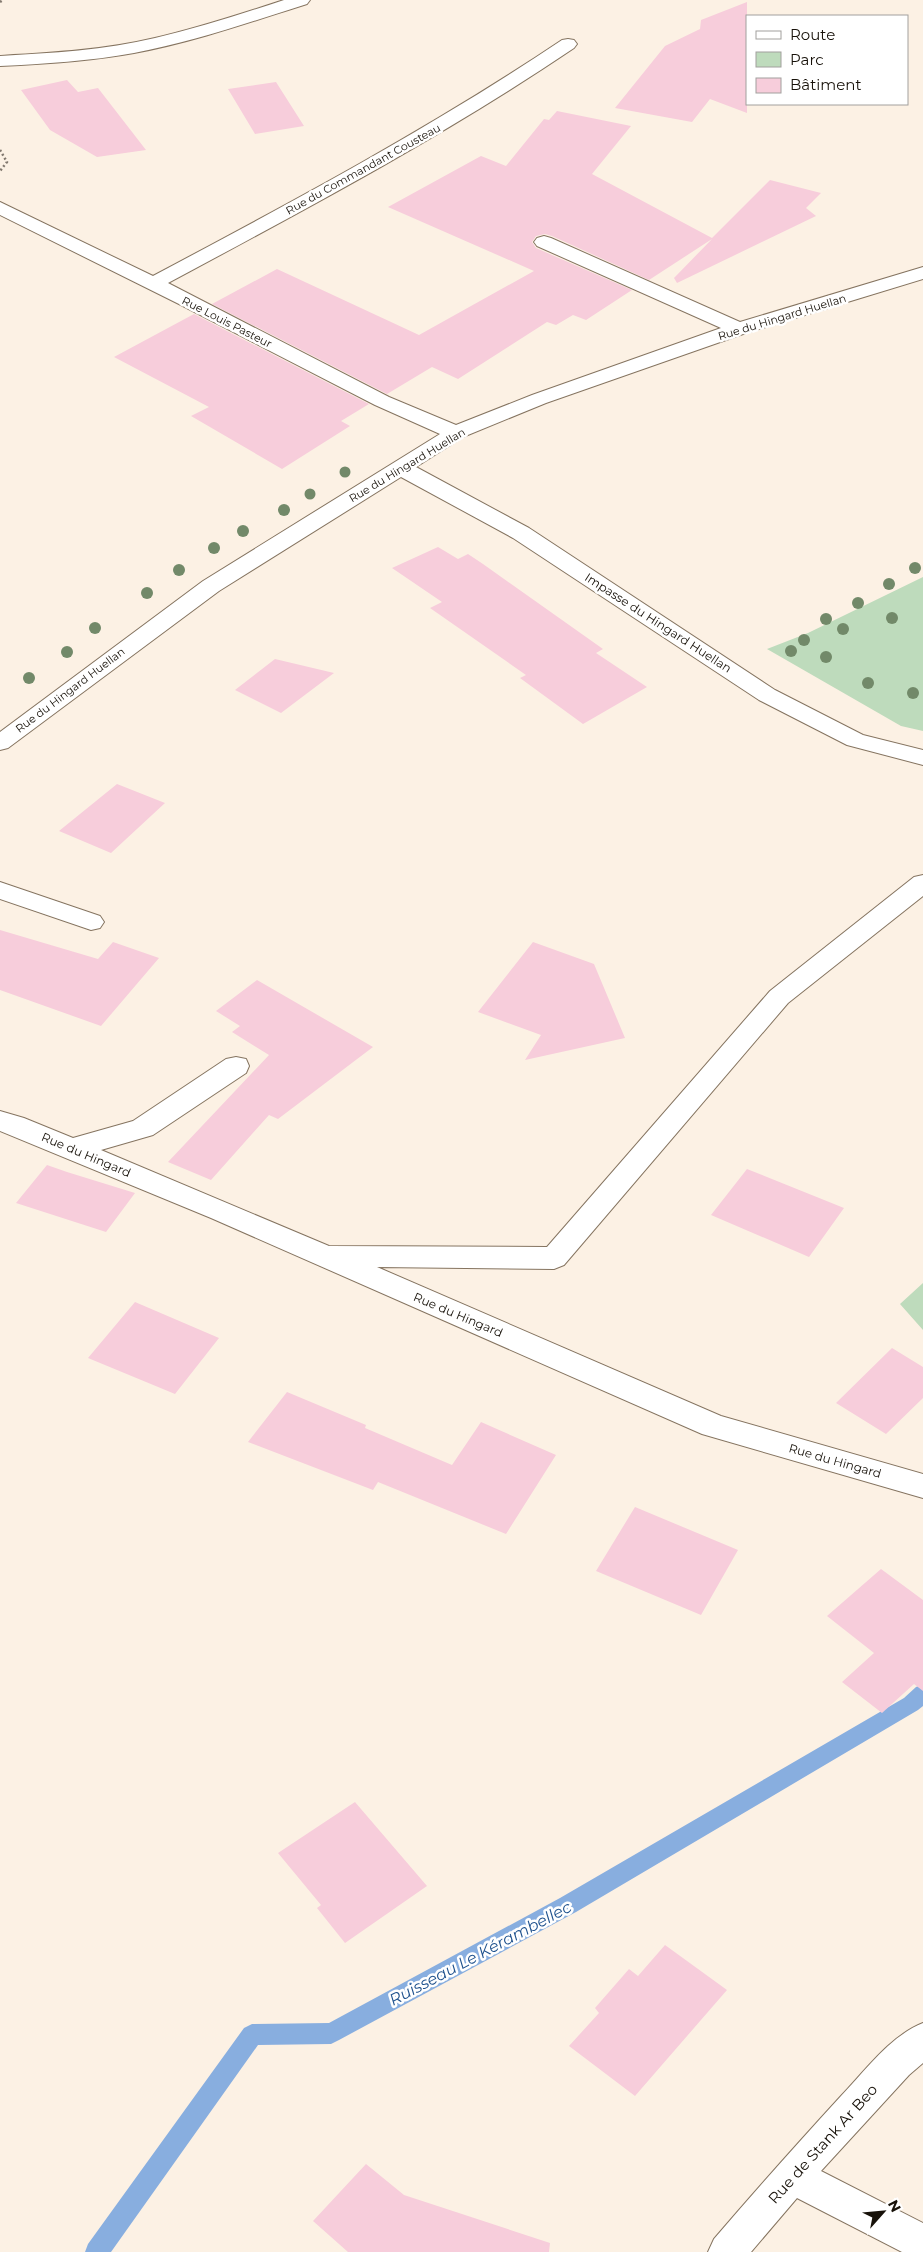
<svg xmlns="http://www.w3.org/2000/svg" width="923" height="2252" viewBox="0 0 923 2252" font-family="Montserrat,sans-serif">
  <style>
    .green { fill: #bedbbc }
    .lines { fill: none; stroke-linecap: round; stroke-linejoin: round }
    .stream { fill: #88aedf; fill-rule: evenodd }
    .building { fill: #f7cddb }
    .minor-casing { stroke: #857460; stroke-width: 2 }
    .path { stroke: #82796f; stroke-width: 2.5; stroke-dasharray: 2 2.5; stroke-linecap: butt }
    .minor { fill: #fff; fill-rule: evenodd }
    .tree { fill: #728969 }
    .labels { text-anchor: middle; stroke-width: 5; stroke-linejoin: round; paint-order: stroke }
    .far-street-label { font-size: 11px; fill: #171109; stroke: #fff }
    .street-label { font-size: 12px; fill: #171109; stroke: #fff }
    .near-street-label { font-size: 15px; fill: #171109; stroke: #fff }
    .near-water-label { font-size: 16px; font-style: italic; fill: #1e518d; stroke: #fff }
  </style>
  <rect width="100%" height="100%" fill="#fcf1e4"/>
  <path class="green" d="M 923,577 L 923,731 L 901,726 L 767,649 L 808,633 Z
    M 923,1283 L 923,1330 L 900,1304 Z"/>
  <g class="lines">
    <path class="stream" d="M 923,1684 L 923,1706 L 918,1710 L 576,1912 L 339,2040 L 331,2044 L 258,2045 L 111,2252 L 85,2252 L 88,2244 L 244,2028 L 252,2024 L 329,2023 L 560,1898 L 904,1698 L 916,1687 Z"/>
  </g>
  <path class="building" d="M 747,2 L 747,113 L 710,99 L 692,122 L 615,108 L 665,46 L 700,29 L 701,20 Z
    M 67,80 L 78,92 L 98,88 L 146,150 L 97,157 L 50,130 L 21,90 Z
    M 276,82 L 304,126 L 255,134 L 228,89 Z
    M 557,111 L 631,126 L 592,174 L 712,238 L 770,180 L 821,193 L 806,208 L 816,216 L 677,283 L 674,278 L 712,239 L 649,280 L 552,236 L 545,234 L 536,236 L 532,242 L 536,248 L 632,290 L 586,320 L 573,315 L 556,325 L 547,322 L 458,379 L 432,367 L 387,394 L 212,304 L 277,269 L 419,335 L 534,271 L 388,207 L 481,156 L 506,166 L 544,119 L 549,120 Z
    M 194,314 L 369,404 L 341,421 L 350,426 L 282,469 L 191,416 L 209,407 L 114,357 Z
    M 438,547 L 458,559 L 468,554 L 483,564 L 603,649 L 596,653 L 647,687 L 583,724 L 520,678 L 526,675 L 430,608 L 442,602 L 392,568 Z
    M 275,659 L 334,673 L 281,713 L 235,690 Z
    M 117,784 L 165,803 L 111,853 L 59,831 Z
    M 0,930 L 98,959 L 113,942 L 159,958 L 101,1026 L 0,990 Z
    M 533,942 L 594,964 L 625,1038 L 525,1060 L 541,1035 L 478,1012 Z
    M 257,980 L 373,1047 L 278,1119 L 269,1115 L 211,1180 L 168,1162 L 269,1055 L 232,1032 L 240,1026 L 216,1011 Z
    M 47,1165 L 67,1172 L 135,1193 L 106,1232 L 16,1203 Z
    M 747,1169 L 844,1208 L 809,1257 L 711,1215 Z
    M 135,1302 L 219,1338 L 175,1394 L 88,1358 Z
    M 892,1348 L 923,1367 L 923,1398 L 886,1434 L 836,1403 Z
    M 287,1392 L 366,1425 L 365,1428 L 452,1465 L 481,1422 L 556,1455 L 506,1534 L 378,1482 L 373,1490 L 248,1442 Z
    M 635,1507 L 738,1550 L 701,1615 L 596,1571 Z
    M 881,1569 L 923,1600 L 923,1691 L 914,1684 L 882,1713 L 842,1682 L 874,1653 L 827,1616 Z
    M 355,1802 L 427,1886 L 345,1943 L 317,1908 L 321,1905 L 278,1853 Z
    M 665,1945 L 727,1990 L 635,2096 L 569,2046 L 599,2013 L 595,2008 L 629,1969 L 638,1976 Z
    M 366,2164 L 404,2195 L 550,2243 L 549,2252 L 348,2252 L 313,2221 Z"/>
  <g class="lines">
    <g class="minor-casing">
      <path id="minor" d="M 284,0 L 310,0 L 307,4 C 250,22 193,42 134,53 C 90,61 45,64 0,66 L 0,56 C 52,53 105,50 155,38 C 199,28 241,14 284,0 Z
        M 568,39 L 574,40 L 577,44 L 574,48 C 444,136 306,209 168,283 L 389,397 L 456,425 L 532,395 L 721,328 L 537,246 L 534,242 L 537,238 L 544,236 L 551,238 L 740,322 L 923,267 L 923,279 L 746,333 L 546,403 L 463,437 L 416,467 L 529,528 L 775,690 L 863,735 L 923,750 L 923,765 L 847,745 L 759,700 L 513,538 L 401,477 L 219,591 L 8,748 L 0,750 L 0,732 L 203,581 L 440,434 L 375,405 L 181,305 L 0,215 L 0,202 L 153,276 C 292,202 431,128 562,40 Z
        M 923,875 L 923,896 L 788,1003 L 564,1265 L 554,1269 L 377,1267 L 721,1416 L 923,1474 L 923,1498 L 702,1434 L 211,1218 L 0,1131 L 0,1111 L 24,1118 L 73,1138 L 133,1121 L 226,1059 L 236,1057 L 246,1059 L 249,1066 L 246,1073 L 153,1135 L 101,1150 L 329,1246 L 547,1247 L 770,991 L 914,877 Z
        M 0,882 L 100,916 L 104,922 L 100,928 L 91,930 L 0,899 Z
        M 923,2023 L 923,2063 L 909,2075 L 821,2171 L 923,2223 L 923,2252 L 902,2252 L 797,2198 L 751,2252 L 708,2252 L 714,2239 C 755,2191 798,2143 841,2096 C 865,2071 890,2036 923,2023 Z"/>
    </g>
    <path class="path" d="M 0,2 L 3,0
      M 0,150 L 7,162 L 0,171"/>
    <use href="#minor" class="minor"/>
  </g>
  <g class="tree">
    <circle cx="345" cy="472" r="5.5"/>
    <circle cx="310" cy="494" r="5.5"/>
    <circle cx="284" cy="510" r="6"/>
    <circle cx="243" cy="531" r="6"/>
    <circle cx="214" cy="548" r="6"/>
    <circle cx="915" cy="568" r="6"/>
    <circle cx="179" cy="570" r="6"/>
    <circle cx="889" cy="584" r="6"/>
    <circle cx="147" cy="593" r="6"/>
    <circle cx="858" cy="603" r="6"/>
    <circle cx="892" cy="618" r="6"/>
    <circle cx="826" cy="619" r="6"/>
    <circle cx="95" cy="628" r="6"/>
    <circle cx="843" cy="629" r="6"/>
    <circle cx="804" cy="640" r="6"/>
    <circle cx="791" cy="651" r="6"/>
    <circle cx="67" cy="652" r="6"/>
    <circle cx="826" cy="657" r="6"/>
    <circle cx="29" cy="678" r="6"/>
    <circle cx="868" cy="683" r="6"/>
    <circle cx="913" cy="693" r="6"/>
  </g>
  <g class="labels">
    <g class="far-street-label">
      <text transform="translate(363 169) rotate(-29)" y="4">Rue du Commandant Cousteau</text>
      <text transform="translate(782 317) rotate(-17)" y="4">Rue du Hingard Huellan</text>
      <text transform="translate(227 322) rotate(27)" y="4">Rue Louis Pasteur</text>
      <text transform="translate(407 465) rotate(-31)" y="4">Rue du Hingard Huellan</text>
      <text transform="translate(70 690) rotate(-37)" y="4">Rue du Hingard Huellan</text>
    </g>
    <g class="street-label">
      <text transform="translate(658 623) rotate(33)" y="4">Impasse du Hingard Huellan</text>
      <text transform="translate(86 1155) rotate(23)" y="4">Rue du Hingard</text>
      <text transform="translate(458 1315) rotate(23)" y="4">Rue du Hingard</text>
      <text transform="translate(835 1461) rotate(16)" y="4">Rue du Hingard</text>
    </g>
    <g class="near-street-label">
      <text transform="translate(823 2144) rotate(-48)" y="5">Rue de Stank Ar Beo</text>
    </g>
    <g class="near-water-label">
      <text transform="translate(480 1953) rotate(-28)" y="6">Ruisseau Le Kérambellec</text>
    </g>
  </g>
  <rect x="746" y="15" width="162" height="90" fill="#ffffff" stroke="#a2a09d"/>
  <rect x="756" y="31" width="25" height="8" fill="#ffffff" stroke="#a2a09d"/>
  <text x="790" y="40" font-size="15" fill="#171109">Route</text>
  <rect x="756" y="52" width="25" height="15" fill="#bedbbc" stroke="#a2a09d"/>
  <text x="790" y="65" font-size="15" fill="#171109">Parc</text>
  <rect x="756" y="78" width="25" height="15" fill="#f7cddb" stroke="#a2a09d"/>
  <text x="790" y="90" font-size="15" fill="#171109">Bâtiment</text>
  <g transform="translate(883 2212) rotate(63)" stroke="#ffffff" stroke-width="4" paint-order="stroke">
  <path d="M0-4L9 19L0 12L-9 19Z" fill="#171109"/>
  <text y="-8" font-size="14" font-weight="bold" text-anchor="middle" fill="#171109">N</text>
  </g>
</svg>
